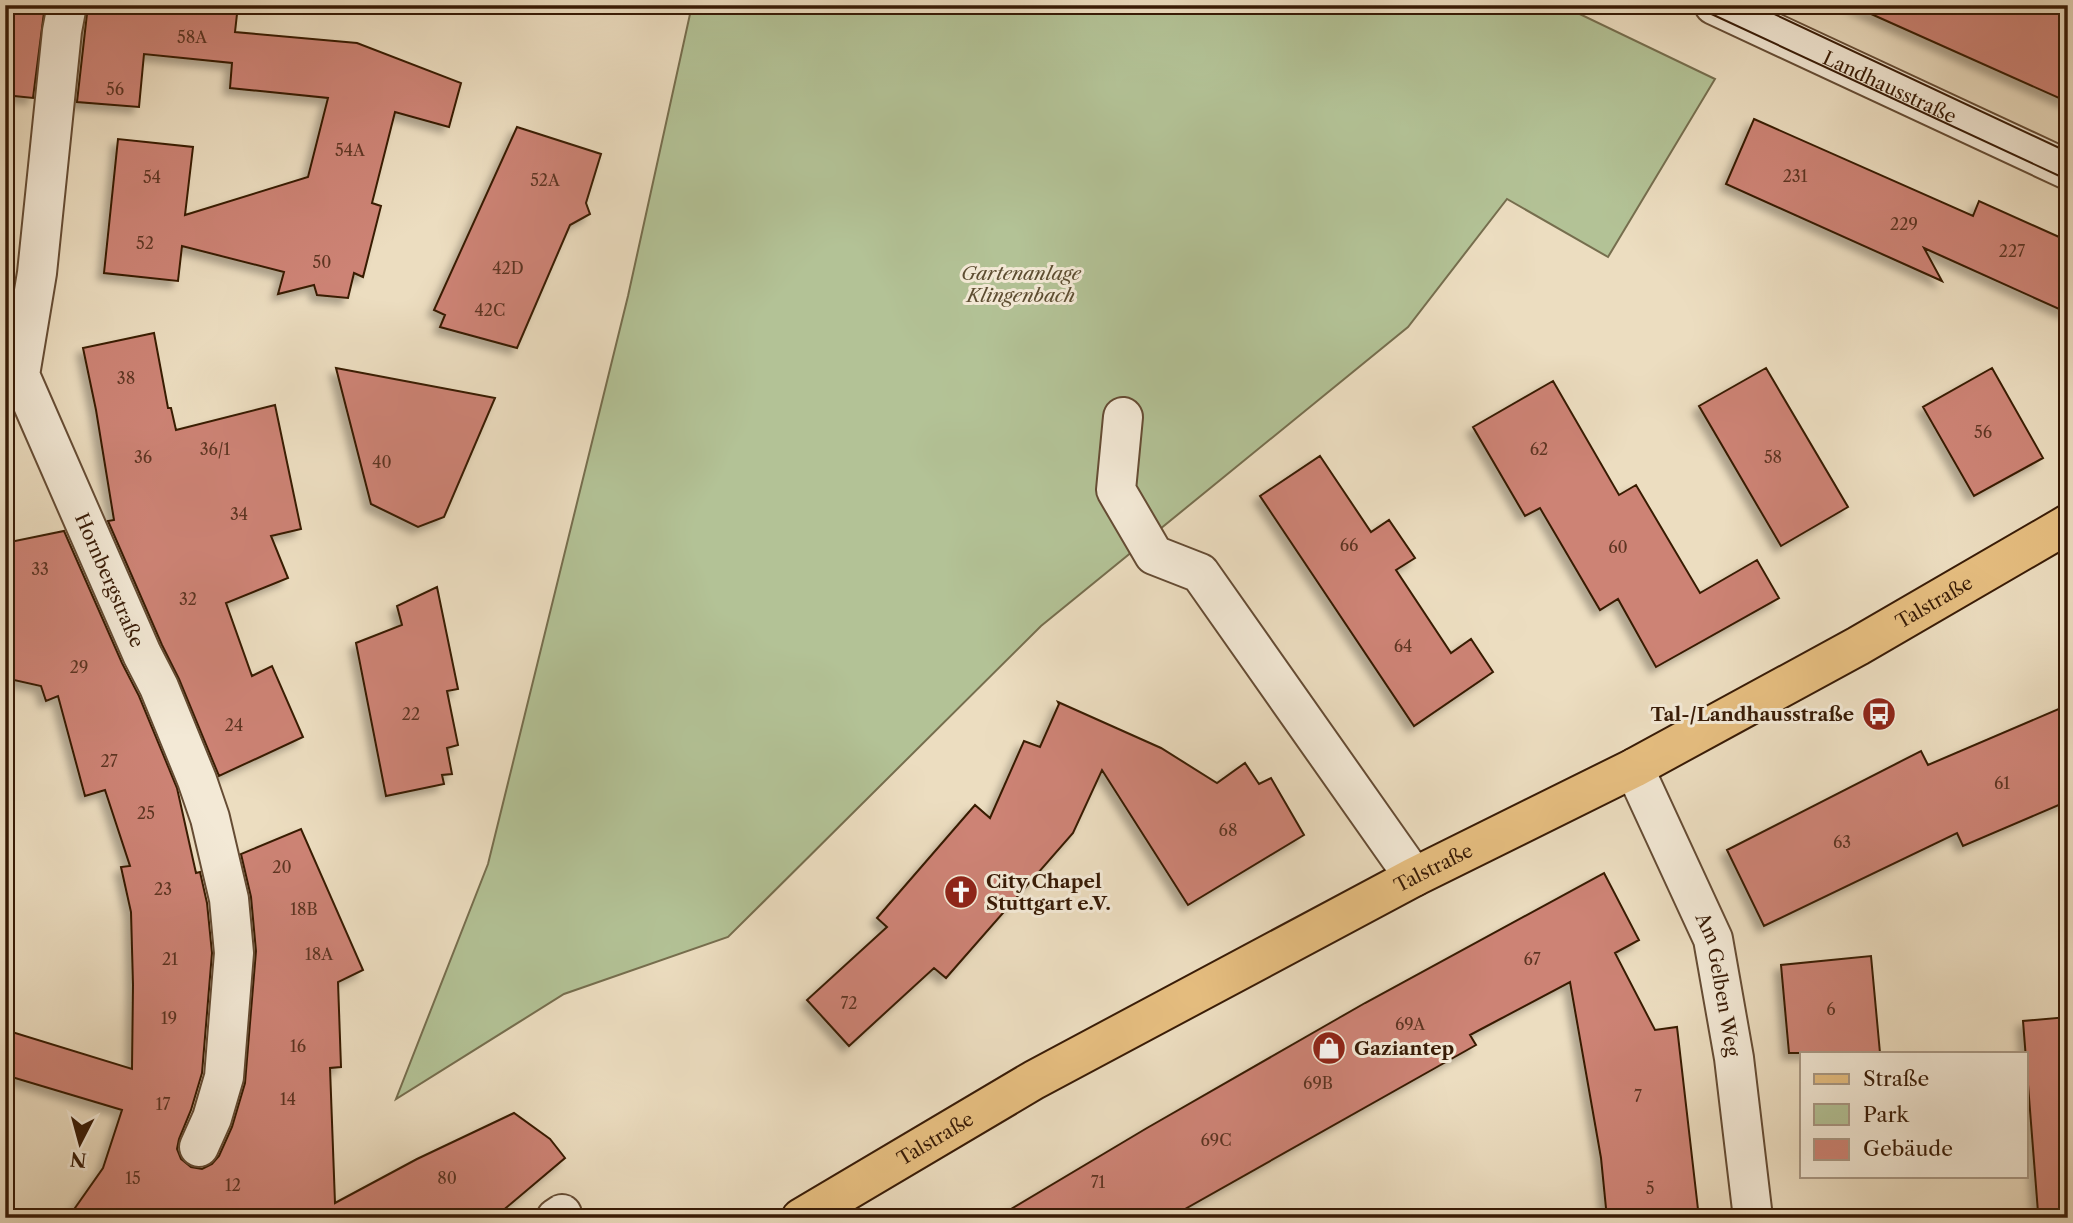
<svg xmlns="http://www.w3.org/2000/svg" width="2073" height="1223" viewBox="0 0 2073 1223" font-family="'Libre Caslon Text',serif">
  <style>
    .green { fill: #b3c296; stroke: #766e4e; stroke-width: 2 }
    .building { fill: #cd8374; stroke: #381b06; stroke-width: 2; filter: url(#shadow) }
    .lines { fill: none; stroke-linecap: round; stroke-linejoin: round }
    .minor-casing { stroke: #654c34; stroke-width: 42 }
    .major-casing { stroke: #381b06; stroke-width: 42 }
    .minor { stroke: #f3e9d6; stroke-width: 38 }
    .major { stroke: #e6be80; stroke-width: 38 }
    .tram { stroke: #381b06; stroke-width: 2 }
    .labels { text-anchor: middle; stroke-width: 6; stroke-linejoin: round; paint-order: stroke }
    .number-label { font-size: 16px; fill: #5d3522 }
    .street-label { font-size: 19px; fill: #381b06; stroke: #f3e9d6 }
    .park-label { font-size: 19px; font-style: italic; fill: #5d4d31; stroke: #f3e9d6 }
    .poi-label { font-size: 19px; font-weight: bold; fill: #381b06; stroke: #f3e9d6; text-anchor: start }
  </style>
  <defs>
    <filter id="shadow"><feDropShadow dx="-6" dy="6" stdDeviation="3.5" flood-color="#0004"/></filter>
  </defs>
  <rect width="100%" height="100%" fill="#ecddc0"/>
  <filter id="stains"><feTurbulence type="fractalNoise" baseFrequency=".00286" numOctaves="4"/><feColorMatrix values="0 0 0 0 .2 0 0 0 0 .09 0 0 0 0 .02 0 0 0 .5 -.17"/></filter>
  <radialGradient id="worn" r=".72"><stop offset=".6" stop-color="#630" stop-opacity="0"/><stop offset="1" stop-color="#630" stop-opacity=".3"/></radialGradient>
  <path class="green" d="M 692,5 L 1561,5 L 1715,79 L 1608,257 L 1507,199 L 1408,327 L 1041,626 L 728,937 L 564,994 L 396,1099 L 488,864 L 628,296 Z"/>
  <path class="building" d="M 5,5 L 45,5 L 33,98 L 5,95 Z
    M 88,5 L 238,5 L 235,32 L 357,43 L 461,83 L 449,127 L 395,112 L 372,203 L 381,206 L 363,277 L 354,273 L 348,298 L 317,295 L 314,285 L 278,294 L 284,272 L 182,246 L 178,281 L 104,273 L 118,139 L 193,147 L 185,215 L 308,177 L 328,98 L 230,88 L 232,63 L 144,54 L 139,107 L 77,102 Z
    M 1851,5 L 2068,5 L 2068,102 Z
    M 1754,119 L 1973,216 L 1979,201 L 2068,241 L 2068,313 L 1924,248 L 1942,281 L 1726,184 Z
    M 517,127 L 601,154 L 586,203 L 590,214 L 570,225 L 517,348 L 440,327 L 445,315 L 434,310 Z
    M 154,333 L 168,408 L 171,408 L 176,430 L 275,405 L 301,529 L 271,536 L 288,578 L 226,603 L 252,676 L 272,666 L 303,737 L 219,776 L 179,679 L 162,645 L 108,521 L 114,520 L 96,410 L 83,348 Z
    M 336,368 L 495,398 L 444,517 L 418,527 L 371,504 Z
    M 1766,368 L 1848,507 L 1781,546 L 1699,406 Z
    M 1992,368 L 2043,458 L 1974,496 L 1923,407 Z
    M 1553,381 L 1619,495 L 1636,485 L 1700,593 L 1757,560 L 1779,598 L 1656,667 L 1618,599 L 1600,610 L 1540,508 L 1525,516 L 1473,427 Z
    M 1320,456 L 1371,532 L 1389,520 L 1415,558 L 1396,570 L 1451,653 L 1471,639 L 1493,672 L 1414,726 L 1260,496 Z
    M 64,531 L 122,663 L 139,696 L 177,788 L 196,873 L 200,872 L 207,903 L 212,953 L 202,1073 L 191,1110 L 179,1139 L 177,1149 L 181,1159 L 191,1167 L 202,1169 L 212,1164 L 219,1156 L 232,1127 L 245,1083 L 256,951 L 251,897 L 241,854 L 301,829 L 363,970 L 338,982 L 341,1067 L 330,1068 L 335,1203 L 417,1159 L 514,1113 L 550,1139 L 565,1158 L 494,1218 L 68,1218 L 103,1168 L 122,1110 L 5,1075 L 5,1054 L 12,1032 L 132,1069 L 133,985 L 131,912 L 121,867 L 130,866 L 105,790 L 85,796 L 58,696 L 46,701 L 41,686 L 5,678 L 5,543 Z
    M 437,587 L 458,689 L 447,691 L 458,745 L 447,748 L 452,774 L 442,775 L 444,784 L 386,796 L 356,643 L 402,625 L 397,606 Z
    M 1058,702 L 1161,748 L 1217,783 L 1245,763 L 1259,784 L 1271,778 L 1304,835 L 1188,905 L 1102,770 L 1073,833 L 946,978 L 934,968 L 849,1046 L 807,1000 L 887,927 L 877,918 L 975,805 L 990,818 L 1024,741 L 1040,747 L 1059,704 Z
    M 2068,705 L 2068,801 L 1963,846 L 1957,833 L 1764,926 L 1727,850 L 1921,751 L 1928,765 Z
    M 1604,873 L 1639,940 L 1615,953 L 1655,1030 L 1677,1027 L 1699,1218 L 1607,1218 L 1601,1158 L 1570,982 L 1470,1035 L 1476,1045 L 1169,1218 L 996,1218 L 1147,1128 L 1365,1003 Z
    M 1871,956 L 1880,1053 L 1789,1053 L 1781,965 Z
    M 2068,1017 L 2068,1211 L 2038,1212 L 2023,1021 Z"/>
  <g class="lines">
    <g class="minor-casing">
      <g id="minor">
        <path id="s1" d="M 67,5 L 62,31 L 37,273 L 20,375 L 142,654 L 159,687 L 197,780 L 210,818 L 229,899 L 234,953 L 224,1077 L 212,1118 L 199,1147"/>
        <path id="s2" d="M 1714,5 L 2068,170"/>
        <path d="M 1123,417 L 1116,490 L 1154,555 L 1200,573 L 1414,877"/>
        <path id="s3" d="M 1634,768 L 1713,939 L 1734,1058 L 1753,1218"/>
        <path d="M 556,1218 L 562,1214"/>
      </g>
    </g>
    <g class="major-casing">
      <g id="major">
        <path id="s4" d="M 801,1218 L 1034,1080 L 1414,877 L 1634,768 L 1858,646 L 2068,524"/>
      </g>
    </g>
    <use href="#minor" class="minor"/>
    <use href="#major" class="major"/>
    <path class="tram" d="M 1692,5 L 2068,180
      M 1755,5 L 2068,152"/>
  </g>
  <defs>
    <g id="bus-disc" transform="scale(1.75)"><circle r="9.5" fill="#8f2418" stroke="#f3e9d6"/><path d="M-5-6H5V4H4V6H2V4H-2V6H-4V4H-5ZM-3.5-4V0h7V-4ZM-3.5 1.2v1.5H-2V1.2ZM2 1.2v1.5H3.5V1.2Z" fill="#fff"/></g>
    <g id="church-disc" transform="scale(1.75)"><circle r="9.5" fill="#8f2418" stroke="#f3e9d6"/><path d="M-1.2-6h2.4v3.5h3.3v2.4h-3.3V6h-2.4V-.1h-3.3v-2.4h3.3Z" fill="#fff"/></g>
    <g id="shop-disc" transform="scale(1.75)"><circle r="9.5" fill="#8f2418" stroke="#f3e9d6"/><path d="M-5-2.5h2.3a2.7 3.5 0 0 1 5.4 0H5L5.5 6h-11ZM-1.5-2.5h3a1.5 2.3 0 0 0-3 0Z" fill="#fff"/></g>
  </defs>
  <g fill-rule="evenodd">
    <use href="#bus-disc" x="1879" y="714"/>
    <use href="#church-disc" x="961" y="892"/>
    <use href="#shop-disc" x="1329" y="1048"/>
  </g>
  <g class="labels">
    <g class="number-label">
      <text x="192" y="43">58A</text>
      <text x="115" y="95">56</text>
      <text x="350" y="156">54A</text>
      <text x="1795" y="182">231</text>
      <text x="152" y="183">54</text>
      <text x="545" y="186">52A</text>
      <text x="1904" y="230">229</text>
      <text x="145" y="249">52</text>
      <text x="2012" y="257">227</text>
      <text x="322" y="268">50</text>
      <text x="508" y="274">42D</text>
      <text x="490" y="316">42C</text>
      <text x="126" y="384">38</text>
      <text x="1983" y="438">56</text>
      <text x="215" y="455">36/1</text>
      <text x="1539" y="455">62</text>
      <text x="143" y="463">36</text>
      <text x="1773" y="463">58</text>
      <text x="382" y="468">40</text>
      <text x="239" y="520">34</text>
      <text x="1349" y="551">66</text>
      <text x="1618" y="553">60</text>
      <text x="40" y="575">33</text>
      <text x="188" y="605">32</text>
      <text x="1403" y="652">64</text>
      <text x="79" y="673">29</text>
      <text x="411" y="720">22</text>
      <text x="234" y="731">24</text>
      <text x="109" y="767">27</text>
      <text x="2002" y="789">61</text>
      <text x="146" y="819">25</text>
      <text x="1228" y="836">68</text>
      <text x="1842" y="848">63</text>
      <text x="282" y="873">20</text>
      <text x="163" y="895">23</text>
      <text x="304" y="915">18B</text>
      <text x="319" y="960">18A</text>
      <text x="170" y="965">21</text>
      <text x="1532" y="965">67</text>
      <text x="849" y="1009">72</text>
      <text x="1831" y="1015">6</text>
      <text x="169" y="1024">19</text>
      <text x="1410" y="1030">69A</text>
      <text x="298" y="1052">16</text>
      <text x="1318" y="1089">69B</text>
      <text x="1638" y="1102">7</text>
      <text x="288" y="1105">14</text>
      <text x="163" y="1110">17</text>
      <text x="1216" y="1146">69C</text>
      <text x="133" y="1184">15</text>
      <text x="447" y="1184">80</text>
      <text x="1098" y="1188">71</text>
      <text x="233" y="1191">12</text>
      <text x="1650" y="1194">5</text>
    </g>
    <g class="street-label">
      <text dy="7" stroke="none"><textPath href="#s2" startOffset="194">Landhausstraße</textPath></text>
      <text dy="7" stroke="none"><textPath href="#s1" startOffset="597">Hornbergstraße</textPath></text>
      <text dy="7" stroke="none"><textPath href="#s4" startOffset="1290">Talstraße</textPath></text>
      <text dy="7" stroke="none"><textPath href="#s4" startOffset="723">Talstraße</textPath></text>
      <text dy="7" stroke="none"><textPath href="#s3" startOffset="234">Am Gelben Weg</textPath></text>
      <text dy="7" stroke="none"><textPath href="#s4" startOffset="156">Talstraße</textPath></text>
    </g>
    <g class="park-label">
      <text x="1021" y="280">Gartenanlage<tspan x="1021" dy="22">Klingenbach</tspan></text>
    </g>
    <g class="poi-label">
      <text x="1854" y="721" text-anchor="end">Tal-/Landhausstraße</text>
      <text x="986" y="888">City Chapel<tspan x="986" dy="22">Stuttgart e.V.</tspan></text>
      <text x="1354" y="1055">Gaziantep</text>
    </g>
  </g>
  <rect width="2073" height="1223" fill="none" stroke="#ecddc0" stroke-width="28"/>
  <rect x="7" y="7" width="2059" height="1209" fill="none" stroke="#381b06" stroke-width="3.5"/>
  <rect x="14" y="14" width="2045" height="1195" fill="none" stroke="#381b06" stroke-width="2"/>
  <rect x="1800" y="1052" width="228" height="126" fill="#f3e9d6" stroke="#a89783" stroke-width="2"/>
  <rect x="1814" y="1074" width="35" height="10" fill="#e6be80" stroke="#a89783" stroke-width="2"/>
  <text x="1863" y="1086" font-size="21" fill="#381b06">Straße</text>
  <rect x="1814" y="1104" width="35" height="21" fill="#b3c296" stroke="#a89783" stroke-width="2"/>
  <text x="1863" y="1122" font-size="21" fill="#381b06">Park</text>
  <rect x="1814" y="1139" width="35" height="21" fill="#cd8374" stroke="#a89783" stroke-width="2"/>
  <text x="1863" y="1156" font-size="21" fill="#381b06">Gebäude</text>
  <g transform="translate(80 1143) rotate(186)" stroke="#f3e9d6" stroke-width="5" paint-order="stroke">
  <path d="M0-5L12 26L0 18L-12 26Z" fill="#381b06"/>
  <text y="-10" font-size="19" font-weight="bold" text-anchor="middle" fill="#381b06">N</text>
  </g>
  <rect width="100%" height="100%" filter="url(#stains)"/>
  <rect width="100%" height="100%" fill="url(#worn)"/>
</svg>
